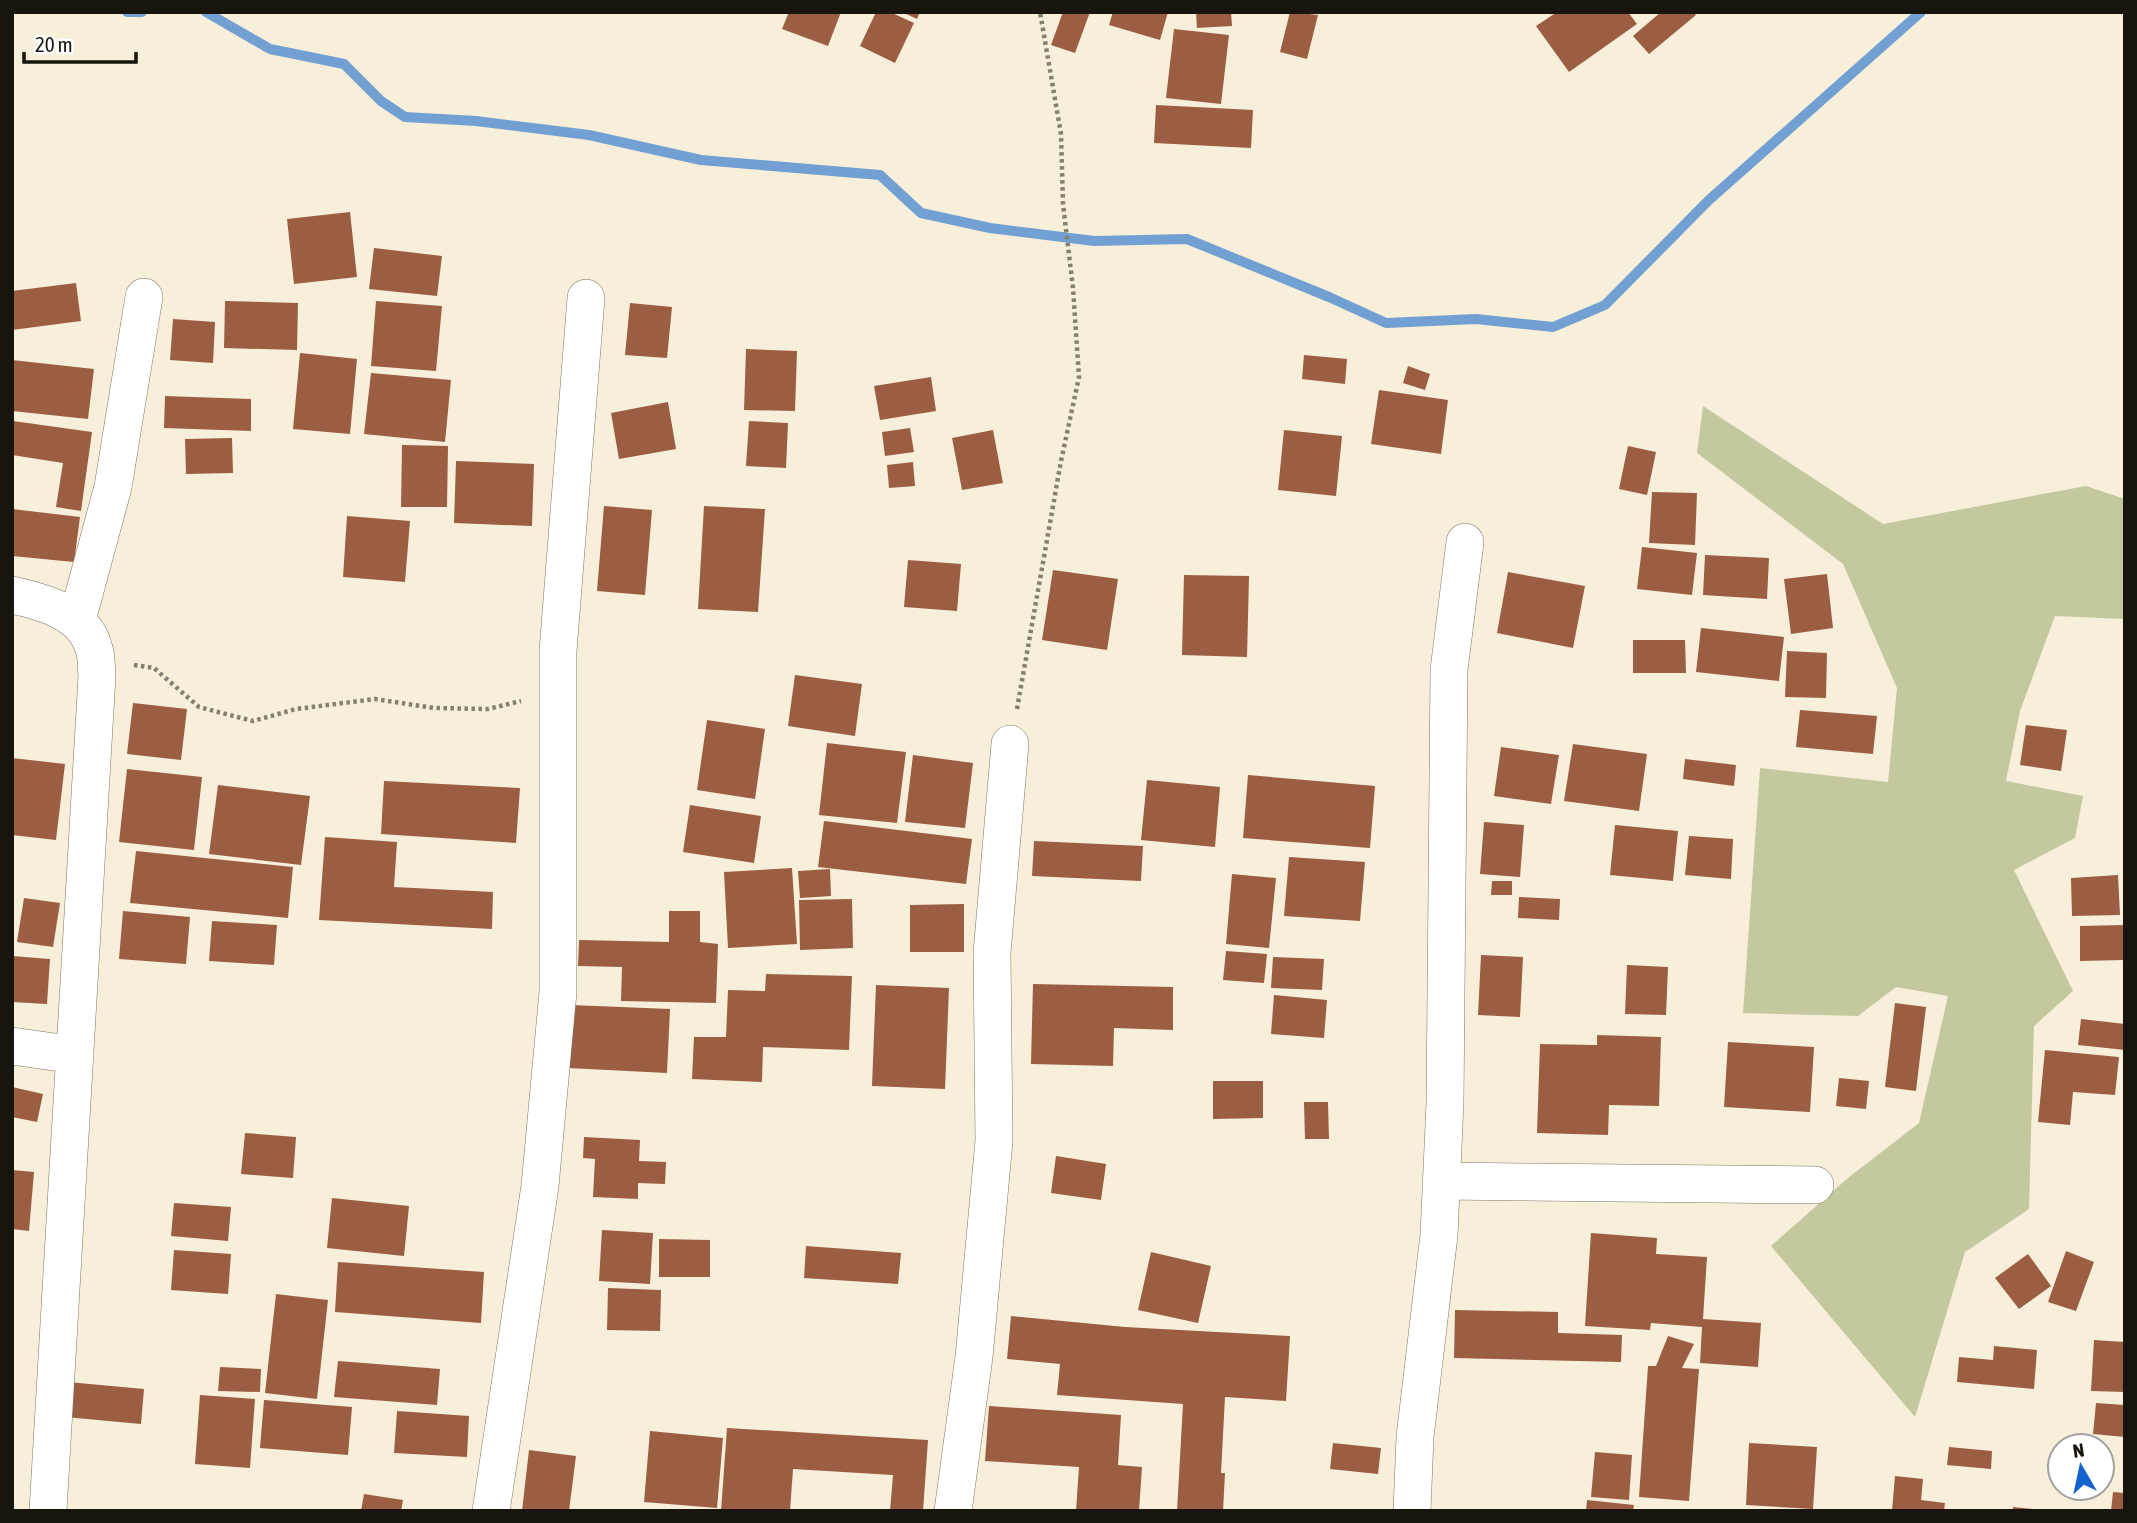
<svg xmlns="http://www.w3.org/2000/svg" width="2137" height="1523" viewBox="0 0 2137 1523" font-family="'Asap Condensed',sans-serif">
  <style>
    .green { fill: #c4c89f }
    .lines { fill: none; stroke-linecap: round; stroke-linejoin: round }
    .stream { stroke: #72a0d2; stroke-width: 10 }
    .building { fill: #9b5e43 }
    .street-casing { stroke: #7d7663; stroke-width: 38 }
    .path { stroke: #857f72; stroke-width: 4.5; stroke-dasharray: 3.5 3.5; stroke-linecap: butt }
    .street { stroke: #fff; stroke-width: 37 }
  </style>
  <rect width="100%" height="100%" fill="#f7efda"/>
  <path class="green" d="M 1703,406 L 1883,524 L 2086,486 L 2125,499 L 2125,619 L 2055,616 L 2020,711 L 2006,781 L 2083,796 L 2075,838 L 2014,870 L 2073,991 L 2034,1026 L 2029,1209 L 1965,1252 L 1915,1417 L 1771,1246 L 1848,1178 L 1919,1123 L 1948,996 L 1896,987 L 1858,1016 L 1743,1013 L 1760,768 L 1888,782 L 1897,688 L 1843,564 L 1697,453 Z"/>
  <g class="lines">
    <path class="stream" d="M 127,12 L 142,12
      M 206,12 L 270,49 L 344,64 L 381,101 L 405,117 L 476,121 L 589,135 L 701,160 L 880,175 L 921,213 L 990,228 L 1094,241 L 1187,239 L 1329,297 L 1386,323 L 1476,319 L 1553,327 L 1605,305 L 1709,200 L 1921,12"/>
  </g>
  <path class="building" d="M 789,12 L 841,12 L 828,46 L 782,29 Z
    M 876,12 L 890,12 L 914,23 L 895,63 L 860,46 Z
    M 902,12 L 920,12 L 917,19 Z
    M 1063,12 L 1090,12 L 1075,53 L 1051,45 Z
    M 1113,12 L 1168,12 L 1160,40 L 1109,25 Z
    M 1196,12 L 1231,12 L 1232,26 L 1197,28 Z
    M 1290,12 L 1318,15 L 1307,59 L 1280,52 Z
    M 1557,12 L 1628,12 L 1637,24 L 1569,72 L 1536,26 Z
    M 1661,12 L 1693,12 L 1696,15 L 1649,54 L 1633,36 Z
    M 1174,29 L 1229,35 L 1221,104 L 1166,98 Z
    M 1156,105 L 1253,110 L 1251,148 L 1154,143 Z
    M 350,212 L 357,277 L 294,284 L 287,219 Z
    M 374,248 L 442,256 L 437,296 L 369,289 Z
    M 76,283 L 81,321 L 12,330 L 12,291 Z
    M 225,301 L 298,303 L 297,350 L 224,348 Z
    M 376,301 L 442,306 L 436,371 L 371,366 Z
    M 630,303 L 672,307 L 667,358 L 625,355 Z
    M 173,319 L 215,322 L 213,363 L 170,360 Z
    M 746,349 L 797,351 L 795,411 L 744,410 Z
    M 300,353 L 357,359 L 350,434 L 293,429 Z
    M 1304,355 L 1347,359 L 1345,384 L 1302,379 Z
    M 12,360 L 94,369 L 88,419 L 12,411 Z
    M 1408,366 L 1430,374 L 1425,390 L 1403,383 Z
    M 371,373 L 451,380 L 445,442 L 364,434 Z
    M 931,377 L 936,411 L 880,420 L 874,386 Z
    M 1379,390 L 1448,400 L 1441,454 L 1371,444 Z
    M 165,396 L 251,399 L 251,431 L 164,428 Z
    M 668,402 L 676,449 L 619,459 L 611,413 Z
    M 13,421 L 92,432 L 81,511 L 56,507 L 63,463 L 12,455 Z
    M 749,421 L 788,423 L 786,468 L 746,466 Z
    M 910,428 L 914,452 L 885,456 L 882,432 Z
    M 993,430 L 1003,483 L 962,490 L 952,438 Z
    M 1284,430 L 1342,436 L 1336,496 L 1278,490 Z
    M 232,438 L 233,473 L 186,474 L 185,439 Z
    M 402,445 L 448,446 L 447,507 L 401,507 Z
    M 1628,446 L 1656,452 L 1647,495 L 1619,489 Z
    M 456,461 L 534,464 L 532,526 L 454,523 Z
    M 913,462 L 915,486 L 889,488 L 887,465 Z
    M 1652,492 L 1697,493 L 1695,545 L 1649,543 Z
    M 604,506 L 652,510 L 645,595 L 597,591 Z
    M 704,506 L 765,509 L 758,612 L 698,609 Z
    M 12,509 L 80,517 L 74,562 L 12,556 Z
    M 347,516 L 410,521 L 405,582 L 343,577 Z
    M 1642,547 L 1697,553 L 1692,595 L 1637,589 Z
    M 1705,555 L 1769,558 L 1767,599 L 1703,595 Z
    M 908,560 L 961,564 L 957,611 L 904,607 Z
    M 1053,570 L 1118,579 L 1107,650 L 1042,640 Z
    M 1508,572 L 1585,586 L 1573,648 L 1497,633 Z
    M 1827,574 L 1833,628 L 1791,634 L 1784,579 Z
    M 1184,575 L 1249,576 L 1247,657 L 1182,655 Z
    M 1701,628 L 1784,637 L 1779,681 L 1696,672 Z
    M 1633,640 L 1685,640 L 1686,673 L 1633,673 Z
    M 1787,651 L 1827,653 L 1826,698 L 1785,697 Z
    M 795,675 L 862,684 L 855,736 L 788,726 Z
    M 133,703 L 187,709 L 181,760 L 127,754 Z
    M 1800,710 L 1877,716 L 1873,754 L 1796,747 Z
    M 707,720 L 765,729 L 755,799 L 697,790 Z
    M 2026,725 L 2067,730 L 2061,771 L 2020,765 Z
    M 827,743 L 906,752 L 897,823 L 819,815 Z
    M 1573,744 L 1647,754 L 1639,811 L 1564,801 Z
    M 1501,747 L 1559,755 L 1551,804 L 1494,796 Z
    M 913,755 L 973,763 L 965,828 L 905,822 Z
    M 12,758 L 65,764 L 56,840 L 12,835 Z
    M 1685,759 L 1736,765 L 1734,786 L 1683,779 Z
    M 127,769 L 202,777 L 194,850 L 119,842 Z
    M 1248,775 L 1375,786 L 1370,848 L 1243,838 Z
    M 1147,780 L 1220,787 L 1215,847 L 1141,840 Z
    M 384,781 L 520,788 L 516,843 L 381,834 Z
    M 218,785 L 310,796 L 301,865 L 209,854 Z
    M 690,805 L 761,816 L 754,863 L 683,852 Z
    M 824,821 L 972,839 L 966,884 L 818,867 Z
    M 1484,822 L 1524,825 L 1520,877 L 1480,874 Z
    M 1615,825 L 1678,831 L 1673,881 L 1610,875 Z
    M 1689,836 L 1733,839 L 1731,879 L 1685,875 Z
    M 325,837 L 397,842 L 394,887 L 493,892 L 492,929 L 319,920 Z
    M 1034,841 L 1143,846 L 1141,881 L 1032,876 Z
    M 136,851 L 293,867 L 288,918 L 130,903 Z
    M 1289,857 L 1365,862 L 1360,921 L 1284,916 Z
    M 792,868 L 797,944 L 728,948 L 724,872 Z
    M 830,869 L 831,896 L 800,898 L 798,871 Z
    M 1232,874 L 1276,878 L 1269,948 L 1226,944 Z
    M 2118,875 L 2120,915 L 2072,916 L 2071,878 Z
    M 1492,881 L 1512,881 L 1512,895 L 1491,895 Z
    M 1519,897 L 1560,899 L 1559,920 L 1518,918 Z
    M 24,898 L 60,903 L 53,947 L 17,942 Z
    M 852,899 L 853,948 L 800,950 L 799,900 Z
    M 964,904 L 964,952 L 910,952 L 910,905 Z
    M 123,911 L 190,917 L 186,964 L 119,959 Z
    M 669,911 L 700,911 L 700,942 L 718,944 L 716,1003 L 621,1001 L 622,967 L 578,966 L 579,940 L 669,942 Z
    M 212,921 L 277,925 L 274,965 L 209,961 Z
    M 2123,925 L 2124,960 L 2080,961 L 2080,926 Z
    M 1226,951 L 1267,954 L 1264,983 L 1223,980 Z
    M 1481,955 L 1523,957 L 1520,1017 L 1478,1015 Z
    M 12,956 L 50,959 L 47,1004 L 12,1002 Z
    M 1273,957 L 1324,959 L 1322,990 L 1271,988 Z
    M 1627,965 L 1668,967 L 1666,1015 L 1625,1014 Z
    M 766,974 L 852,976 L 849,1050 L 763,1047 L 762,1082 L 692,1079 L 694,1037 L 726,1037 L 728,990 L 765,991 Z
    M 1033,984 L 1173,987 L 1173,1030 L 1114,1028 L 1113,1066 L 1031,1064 Z
    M 876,985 L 949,988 L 945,1089 L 872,1086 Z
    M 1274,995 L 1327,1000 L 1324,1038 L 1271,1034 Z
    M 1895,1003 L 1926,1007 L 1916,1091 L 1885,1087 Z
    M 571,1005 L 670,1009 L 667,1073 L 568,1068 Z
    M 2081,1019 L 2125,1024 L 2125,1050 L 2078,1045 Z
    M 1597,1035 L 1661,1037 L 1659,1106 L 1609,1105 L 1608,1135 L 1537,1133 L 1540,1044 L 1597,1045 Z
    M 1728,1042 L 1814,1047 L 1810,1112 L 1724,1107 Z
    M 2045,1050 L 2119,1057 L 2115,1095 L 2073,1092 L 2070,1125 L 2038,1122 Z
    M 1839,1078 L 1869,1081 L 1866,1109 L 1836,1106 Z
    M 1213,1081 L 1263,1081 L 1263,1118 L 1213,1119 Z
    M 12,1087 L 43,1094 L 37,1122 L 12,1117 Z
    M 1304,1102 L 1328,1102 L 1329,1139 L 1305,1139 Z
    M 245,1133 L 296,1137 L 293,1178 L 241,1174 Z
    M 584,1137 L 640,1140 L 639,1161 L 666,1162 L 665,1184 L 638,1183 L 638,1199 L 593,1197 L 595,1159 L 583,1158 Z
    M 1056,1156 L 1106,1164 L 1101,1200 L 1051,1193 Z
    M 12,1170 L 34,1172 L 29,1231 L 12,1229 Z
    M 332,1198 L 409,1206 L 404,1256 L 327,1248 Z
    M 174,1203 L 231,1207 L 228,1241 L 171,1236 Z
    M 602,1230 L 653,1233 L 650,1284 L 599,1281 Z
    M 1591,1233 L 1657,1238 L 1656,1254 L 1707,1257 L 1703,1319 L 1761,1323 L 1758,1367 L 1700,1363 L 1702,1327 L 1651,1323 L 1650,1330 L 1585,1326 Z
    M 659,1239 L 710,1240 L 710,1277 L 659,1277 Z
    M 806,1246 L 901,1253 L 898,1284 L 804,1278 Z
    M 174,1250 L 231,1254 L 228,1294 L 171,1290 Z
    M 2066,1251 L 2094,1262 L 2076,1311 L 2048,1302 Z
    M 1151,1252 L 1211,1266 L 1198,1323 L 1138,1310 Z
    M 2028,1254 L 2051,1286 L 2019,1309 L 1995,1278 Z
    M 338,1262 L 484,1272 L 481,1323 L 335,1312 Z
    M 608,1288 L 661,1290 L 660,1331 L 607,1330 Z
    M 276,1294 L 328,1300 L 317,1399 L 265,1393 Z
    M 1455,1310 L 1558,1312 L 1558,1333 L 1622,1335 L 1621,1362 L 1454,1358 Z
    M 1011,1316 L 1125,1327 L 1290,1336 L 1286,1401 L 1225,1397 L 1221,1473 L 1225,1473 L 1223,1511 L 1177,1511 L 1183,1404 L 1057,1395 L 1060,1364 L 1007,1359 Z
    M 1668,1336 L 1694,1344 L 1682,1368 L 1699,1369 L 1689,1501 L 1639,1497 L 1648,1366 L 1656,1366 Z
    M 2094,1340 L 2125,1342 L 2125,1392 L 2091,1391 Z
    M 1994,1346 L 2037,1350 L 2034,1389 L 1957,1382 L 1959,1357 L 1993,1360 Z
    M 338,1361 L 440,1369 L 437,1405 L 334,1397 Z
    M 220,1367 L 261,1369 L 260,1392 L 218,1391 Z
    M 68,1382 L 144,1389 L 141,1424 L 65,1417 Z
    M 200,1395 L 255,1399 L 250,1468 L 195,1464 Z
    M 264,1400 L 352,1407 L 348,1455 L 260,1448 Z
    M 2096,1403 L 2125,1405 L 2125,1437 L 2093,1434 Z
    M 989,1406 L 1121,1415 L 1118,1465 L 1142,1467 L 1139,1511 L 1076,1511 L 1079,1467 L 985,1461 Z
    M 397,1411 L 469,1416 L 467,1457 L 394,1453 Z
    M 727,1428 L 928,1440 L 923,1511 L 890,1511 L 893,1475 L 793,1469 L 790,1511 L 721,1511 Z
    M 650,1431 L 723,1438 L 717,1508 L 644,1502 Z
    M 1333,1443 L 1381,1448 L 1378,1474 L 1330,1469 Z
    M 1749,1443 L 1817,1447 L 1813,1509 L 1746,1505 Z
    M 1949,1447 L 1992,1451 L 1991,1469 L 1947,1465 Z
    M 529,1450 L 576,1456 L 569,1511 L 522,1511 Z
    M 1595,1452 L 1632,1455 L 1629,1500 L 1591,1497 Z
    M 1895,1476 L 1923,1479 L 1921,1500 L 1945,1503 L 1944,1511 L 1892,1511 Z
    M 2113,1492 L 2125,1493 L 2125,1511 L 2111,1511 Z
    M 364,1494 L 403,1500 L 401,1511 L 361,1511 Z
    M 1587,1500 L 1634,1505 L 1633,1511 L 1586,1511 Z
    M 2013,1507 L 2033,1509 L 2033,1511 L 2013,1511 Z"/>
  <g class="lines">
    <g class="street-casing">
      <path id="street" d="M 12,595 C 44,602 85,613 94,649 C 97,657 96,667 97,676 L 48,1511
        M 77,620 L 113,487 L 144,297
        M 12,1046 L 75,1055
        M 1442,1181 L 1815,1185
        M 491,1511 L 540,1186 L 558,992 L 558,651 L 586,298
        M 953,1511 L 974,1357 L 994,1141 L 992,953 L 1010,744
        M 1412,1511 L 1415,1437 L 1439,1235 L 1445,1103 L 1449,670 L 1465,542"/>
    </g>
    <path class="path" d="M 134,665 L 154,668 L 199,707 L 253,721 L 296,709 L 375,699 L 434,708 L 488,709 L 521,701
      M 1017,709 L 1061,461 L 1079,377 L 1073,288 L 1063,204 L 1061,134 L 1040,12"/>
    <use href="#street" class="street"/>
  </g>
  <rect width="2137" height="1523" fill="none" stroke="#18150e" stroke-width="28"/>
  <g transform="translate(2081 1467) rotate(351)"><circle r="33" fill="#ffffff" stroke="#a3a19f" stroke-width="2"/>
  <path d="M0-5L12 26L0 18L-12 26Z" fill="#1662cd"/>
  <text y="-10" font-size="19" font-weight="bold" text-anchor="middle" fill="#18150e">N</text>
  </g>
  <path d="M24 52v10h112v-10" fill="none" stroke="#18150e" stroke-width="3.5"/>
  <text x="35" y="52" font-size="21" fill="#18150e" stroke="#ffffff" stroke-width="5" paint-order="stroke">20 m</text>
</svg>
